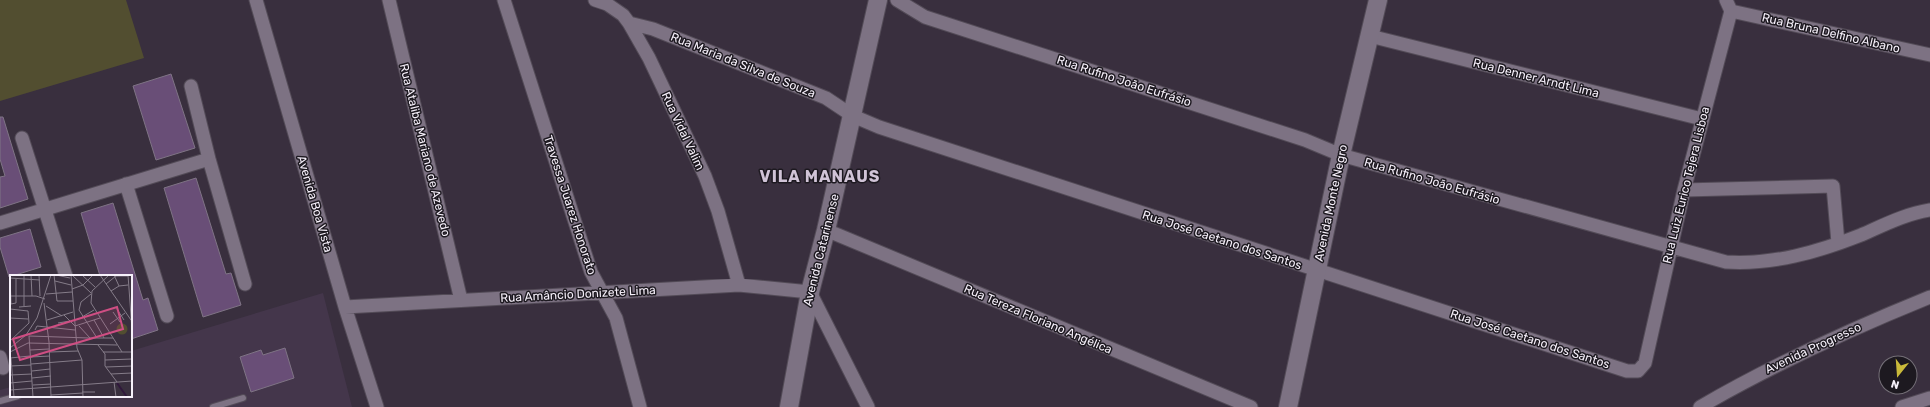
<svg xmlns="http://www.w3.org/2000/svg" width="1930" height="407" viewBox="0 0 1930 407" font-family="Rubik,sans-serif">
  <style>
    .built { fill: #44364b }
    .green { fill: #524e30 }
    .building { fill: #694e77; stroke: #7f7485 }
    .lines { fill: none; stroke-linecap: round; stroke-linejoin: round }
    .lane-casing { stroke: #534b57; stroke-width: 8 }
    .street-casing { stroke: #534b57; stroke-width: 15 }
    .secondary-casing { stroke: #534b57; stroke-width: 20 }
    .lane { stroke: #7d7283; stroke-width: 6 }
    .street { stroke: #7d7283; stroke-width: 13 }
    .secondary { stroke: #7d7283; stroke-width: 18 }
    .labels { text-anchor: middle; stroke-width: 3; stroke-linejoin: round; paint-order: stroke }
    .street-label { font-size: 12px; fill: #f6f0fa; stroke: #1d1920 }
    .district-label { font-size: 16px; font-weight: bold; letter-spacing: 1px; fill: #d1c4d7; stroke: #1d1920 }
    .inset-river { fill: none; stroke: #30173c; stroke-width: 2 }
    .inset-road { fill: none; stroke: #857c89; stroke-width: 1 }
    .view { fill: #cf4e83; fill-opacity: 0.15; stroke: #cf4e83; stroke-width: 2 }
    .inset-edge { fill: none; stroke: #f6f0fa; stroke-width: 2 }
  </style>
  <rect width="100%" height="100%" fill="#392f3e"/>
  <path class="built" d="M 323,293 L 352,407 L 0,407 L 0,390 L 11,387 L 11,396 L 131,396 L 131,351 Z"/>
  <path class="green" d="M 0,0 L 126,0 L 144,58 L 0,101 Z"/>
  <path class="building" d="M 171,74 L 195,148 L 156,160 L 133,86 Z
    M 0,117 L 3,117 L 28,199 L 0,208 L 0,177 L 5,176 L 0,159 Z
    M 196,178 L 226,274 L 231,273 L 241,305 L 203,317 L 164,188 Z
    M 113,203 L 143,300 L 148,298 L 158,330 L 131,339 L 131,276 L 100,276 L 81,213 Z
    M 30,229 L 41,267 L 9,277 L 0,247 L 0,238 Z
    M 285,348 L 294,378 L 251,392 L 240,357 L 261,350 L 263,355 Z"/>
  <g class="lines">
    <g class="lane-casing">
      <path id="lane" d="M 0,401 L 18,396
        M 213,407 L 243,398"/>
    </g>
    <g class="street-casing">
      <path id="street" d="M 256,0 L 345,307 L 377,407
        M 389,0 L 461,300
        M 504,0 L 591,272 L 616,318 L 640,407
        M 595,0 L 607,4 L 623,15 L 629,23 L 649,58 L 705,176 L 718,211 L 739,285
        M 897,0 L 925,17 L 1305,140 L 1341,155 L 1726,262 C 1773,265 1818,252 1861,235 C 1884,225 1905,214 1930,210
        M 1731,11 L 1930,55
        M 629,23 L 653,29 L 826,98 L 853,116 L 879,127 L 1627,371 L 1638,371 L 1645,363 L 1684,190 L 1731,11 L 1726,0
        M 1370,36 L 1702,119
        M 191,86 L 209,159 L 245,284
        M 22,138 L 66,276
        M 126,184 L 167,316
        M 1684,190 L 1833,186 L 1838,243
        M 0,223 L 209,159
        M 826,230 L 1251,407
        M 345,307 L 739,285 L 810,292 L 868,407
        M 0,357 L 3,368
        M 1700,407 C 1774,364 1851,329 1930,297
        M 1902,407 L 1930,398"/>
    </g>
    <g class="secondary-casing">
      <path id="secondary" d="M 789,407 L 810,292 L 826,230 L 878,0
        M 1288,407 L 1341,155 L 1378,0"/>
    </g>
    <use href="#lane" class="lane"/>
    <use href="#street" class="street"/>
    <use href="#secondary" class="secondary"/>
  </g>
  <g class="labels">
    <g class="street-label">
      <text transform="translate(1831 33) rotate(13)" y="4">Rua Bruna Delfino Albano</text>
      <text transform="translate(743 65) rotate(22)" y="4">Rua Maria da Silva de Souza</text>
      <text transform="translate(1536 78) rotate(14)" y="4">Rua Denner Arndt Lima</text>
      <text transform="translate(1124 81) rotate(18)" y="4">Rua Rufino João Eufrásio</text>
      <text transform="translate(683 131) rotate(65)" y="4">Rua Vidal Valim</text>
      <text transform="translate(425 150) rotate(76)" y="4">Rua Ataliba Mariano de Azevedo</text>
      <text transform="translate(1432 181) rotate(16)" y="4">Rua Rufino João Eufrásio</text>
      <text transform="translate(1686 185) rotate(-76)" y="4">Rua Luiz Eurico Tejera Lisboa</text>
      <text transform="translate(1331 203) rotate(-78)" y="4">Avenida Monte Negro</text>
      <text transform="translate(315 204) rotate(74)" y="4">Avenida Boa Vista</text>
      <text transform="translate(570 205) rotate(72)" y="4">Travessa Juarez Honorato</text>
      <text transform="translate(1222 240) rotate(18)" y="4">Rua José Caetano dos Santos</text>
      <text transform="translate(821 250) rotate(-76)" y="4">Avenida Catarinense</text>
      <text transform="translate(578 294) rotate(-3)" y="4">Rua Amâncio Donizete Lima</text>
      <text transform="translate(1038 319) rotate(23)" y="4">Rua Tereza Floriano Angélica</text>
      <text transform="translate(1530 339) rotate(18)" y="4">Rua José Caetano dos Santos</text>
      <text transform="translate(1813 348) rotate(-25)" y="4">Avenida Progresso</text>
    </g>
    <g class="district-label">
      <text x="820" y="182">VILA MANAUS</text>
    </g>
  </g>
  <g transform="translate(10 275)">
    <rect width="122" height="122" fill="#392f3e"/>
    <path d="M106.5 54a5.5 5.5 0 1 1 11 0a5.5 5.5 0 1 1-11 0Z" fill="#524e30"/>
    <path class="inset-river" d="M 107,108 L 117,122"/>
    <path class="inset-road" d="M 0,0 L 1,29 L 6,28 L 6,4M 14,0 L 14,31M 21,0 L 22,21M 29,0 L 30,21M 44,0 L 47,26 L 63,26M 46,0 L 60,3M 61,0 L 67,73 L 72,85 L 73,122M 62,0 L 81,18M 72,0 L 85,12M 90,0 L 121,45M 99,0 L 82,16 L 81,28 L 112,77M 104,0 L 109,11M 118,0 L 122,55M 0,3 L 30,5M 45,6 L 61,10M 96,9 L 106,1 L 118,1M 62,14 L 73,10 L 83,0M 101,16 L 109,11 L 118,10M 36,19 L 62,17M 81,19 L 71,27 L 69,35 L 87,63M 1,21 L 26,21 L 35,24M 34,28 L 39,67 L 41,122M 36,31 L 52,41M 9,32 L 21,31M 0,34 L 18,36 L 19,48 L 0,66M 107,34 L 114,45M 103,37 L 110,47M 54,40 L 65,51 L 90,43M 72,42 L 84,35M 0,43 L 18,44M 37,45 L 63,37M 84,45 L 94,63M 48,48 L 60,46M 100,49 L 115,38M 69,51 L 80,63 L 103,63M 25,55 L 27,51 L 65,55M 88,70 L 95,79 L 95,91 L 107,107M 0,73 L 16,60 L 27,43 L 41,0M 20,75 L 39,74M 0,77 L 18,68 L 107,70M 40,77 L 68,76M 93,77 L 122,77M 21,82 L 40,81M 0,83 L 20,81M 1,83 L 4,122M 95,85 L 122,84M 21,89 L 72,85M 0,91 L 21,90M 96,92 L 122,91M 22,96 L 40,94M 101,99 L 122,98M 0,100 L 22,99M 22,103 L 41,101M 104,107 L 106,122M 0,108 L 22,106M 23,110 L 41,109M 0,115 L 122,106M 72,117 L 85,117M 41,120 L 73,118M 23,122 L 19,61 L 79,63"/>
    <path class="view" d="M 107,32 L 113,54 L 10,85 L 3,64 Z"/>
    <rect width="122" height="122" class="inset-edge"/>
  </g>
  <g transform="translate(1898 375) rotate(197)"><circle r="19" fill="#1d1920" stroke="#746f77"/>
  <path d="M0-3L7 15L0 10L-7 15Z" fill="#caba3a"/>
  <text y="-6" font-size="11" font-weight="bold" text-anchor="middle" fill="#f6f0fa">N</text>
  </g>
</svg>
